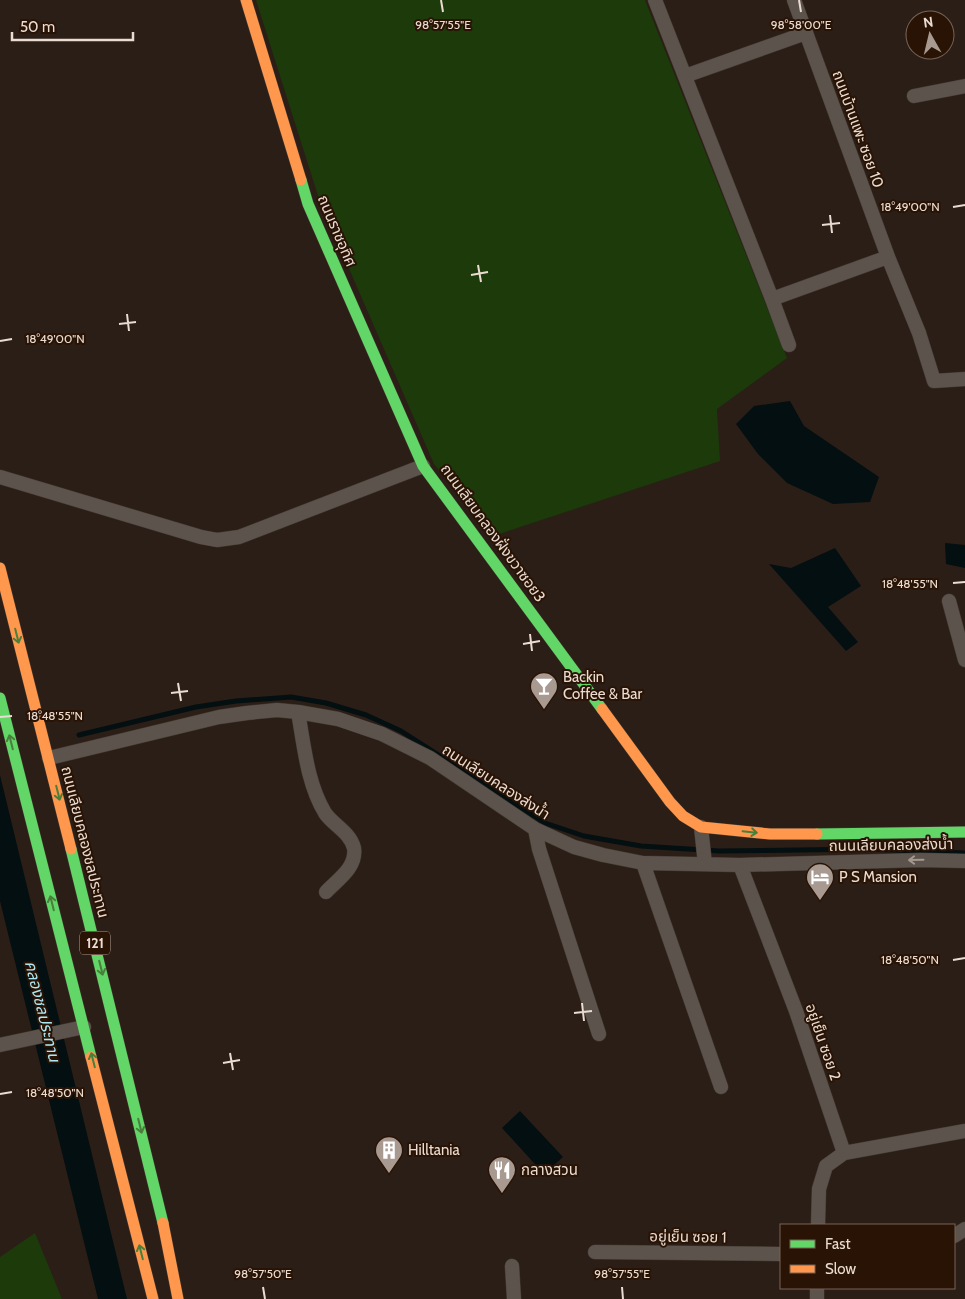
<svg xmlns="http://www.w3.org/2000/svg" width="965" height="1299" viewBox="0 0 965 1299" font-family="Cabin,'Noto Sans Thai',sans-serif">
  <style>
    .green { fill: #1c3a0a }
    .water { fill: #040f11 }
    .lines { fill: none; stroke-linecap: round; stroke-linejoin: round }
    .stream { stroke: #040f11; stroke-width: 5 }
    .street-casing { stroke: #423831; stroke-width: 15 }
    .fast-casing { stroke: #423831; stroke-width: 12 }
    .slow-casing { stroke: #423831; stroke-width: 12 }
    .street { stroke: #5c534d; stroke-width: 14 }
    .fast { stroke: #63d668; stroke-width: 11 }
    .slow { stroke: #ff974d; stroke-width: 11 }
    .oneway { stroke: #497e3b }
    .oneway2 { stroke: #a49890 }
    .ticks { fill: none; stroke: #ebdcd2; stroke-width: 2 }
    .labels { text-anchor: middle; stroke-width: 4; stroke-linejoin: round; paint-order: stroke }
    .shield { fill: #291305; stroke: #b1a094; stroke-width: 1 }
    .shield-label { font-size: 14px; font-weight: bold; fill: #ebdcd2 }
    .street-label { font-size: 15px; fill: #ebdcd2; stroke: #291305 }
    .poi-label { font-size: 15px; fill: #ebdcd2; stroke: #291305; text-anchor: start }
    .water-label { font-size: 16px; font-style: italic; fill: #ace7f4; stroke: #291305 }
    .ticks-label { font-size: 12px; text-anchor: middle; fill: #ebdcd2; stroke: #291305; stroke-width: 4; stroke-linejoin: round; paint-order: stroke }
  </style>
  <rect width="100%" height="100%" fill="#2b1e16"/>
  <path class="green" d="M 256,0 L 645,0 L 787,358 L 717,409 L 720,461 L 493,536 L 434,464 L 320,202 Z
    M 35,1233 L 62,1299 L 0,1299 L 0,1257 Z"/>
  <path class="water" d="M 790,401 L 804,426 L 879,477 L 870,502 L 833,504 L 787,483 L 758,454 L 736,424 L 754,406 Z
    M 945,543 L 965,545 L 965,568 L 946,564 Z
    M 835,548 L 861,586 L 828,607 L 858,642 L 846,651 L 769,564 L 791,568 Z
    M 0,775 L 127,1299 L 98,1299 L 0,901 Z
    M 520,1111 L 563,1157 L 544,1174 L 502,1128 Z"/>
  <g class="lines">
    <path class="stream" d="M 79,735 L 196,707 L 236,701 L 291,697 L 326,703 L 366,715 L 401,731 L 545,823 L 584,836 L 641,846 L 719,851 L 870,849 L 965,853"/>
    <g class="street-casing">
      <path id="street" d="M 655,0 L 772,299 L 789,345
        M 794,0 L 888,257 L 919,333 L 934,381 L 965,379
        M 685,76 L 806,33
        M 914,96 L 965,86
        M 772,299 L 888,257
        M 0,477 L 201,537 L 217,540 L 239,537 L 423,466
        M 949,601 L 965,660
        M 298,712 C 304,745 307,783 325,813 C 333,825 350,832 354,848 C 357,868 337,880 326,892
        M 49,758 L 219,717 L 247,713 L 277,710 L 298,712 L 338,719 L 382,734 L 430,758 L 535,829 L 574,847 L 603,855 L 643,863 L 740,865 L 921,860 L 965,861
        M 701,827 L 705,864
        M 535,829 L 539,849 L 599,1034
        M 643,863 L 721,1087
        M 740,865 L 796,1011 L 844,1153
        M 0,1045 L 84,1027
        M 818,1225 L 819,1189 L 826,1166 L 844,1153 L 965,1131
        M 954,1236 L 965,1229
        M 595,1252 L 781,1254
        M 512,1266 L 514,1299
        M 817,1288 L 817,1299"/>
    </g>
    <g class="fast-casing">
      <path id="fast" d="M 301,180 L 308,204 L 423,466 L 602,709
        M 0,698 L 91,1057
        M 817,834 L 965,832
        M 71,849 L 163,1223"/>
    </g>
    <g class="slow-casing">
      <path id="slow" d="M 246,0 L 301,180
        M 0,568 L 71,849
        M 602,709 L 670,802 L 683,816 L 701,827 L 770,834 L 817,834
        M 91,1057 L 153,1299
        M 163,1223 L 178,1299"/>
    </g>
    <use href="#street" class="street"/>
    <use href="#fast" class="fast"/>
    <use href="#slow" class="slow"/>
  </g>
  <defs><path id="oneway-shaft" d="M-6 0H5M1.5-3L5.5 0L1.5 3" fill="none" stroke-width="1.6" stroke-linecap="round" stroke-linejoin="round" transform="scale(1.25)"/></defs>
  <g class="oneway">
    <use href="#oneway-shaft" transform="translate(17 636) rotate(76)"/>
    <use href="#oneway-shaft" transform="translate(11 742) rotate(-104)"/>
    <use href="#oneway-shaft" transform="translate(58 793) rotate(76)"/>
    <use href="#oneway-shaft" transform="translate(750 832) rotate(6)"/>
    <use href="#oneway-shaft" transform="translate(52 903) rotate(-104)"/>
    <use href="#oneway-shaft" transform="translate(101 968) rotate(76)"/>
    <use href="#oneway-shaft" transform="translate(93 1060) rotate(-104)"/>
    <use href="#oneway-shaft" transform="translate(140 1126) rotate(76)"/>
    <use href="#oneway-shaft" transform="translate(141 1252) rotate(-104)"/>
  </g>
  <use class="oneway2" href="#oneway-shaft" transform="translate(916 860) rotate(179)"/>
  <path class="ticks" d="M 441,0 L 443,12M 799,0 L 801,12M 953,207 L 965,205M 830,215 L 832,233M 822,225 L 840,223M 478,265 L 481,282M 471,275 L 488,272M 127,314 L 129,331M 119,324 L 136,322M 0,341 L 12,339M 953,583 L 965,582M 530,634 L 532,651M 523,644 L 540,641M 178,683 L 181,701M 171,693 L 188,691M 0,717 L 12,716M 953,960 L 965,958M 582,1003 L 584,1021M 574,1013 L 592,1011M 230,1053 L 233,1070M 223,1063 L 240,1060M 0,1094 L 12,1092M 263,1287 L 265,1299M 622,1287 L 623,1299"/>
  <defs>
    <g id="bar-pin" transform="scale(1.4375)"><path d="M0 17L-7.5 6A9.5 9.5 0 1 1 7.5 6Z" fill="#a89a90" stroke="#291305"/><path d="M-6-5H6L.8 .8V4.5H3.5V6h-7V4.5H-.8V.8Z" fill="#fff"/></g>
    <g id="hotel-pin" transform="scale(1.4375)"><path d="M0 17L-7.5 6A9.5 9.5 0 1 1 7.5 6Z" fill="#a89a90" stroke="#291305"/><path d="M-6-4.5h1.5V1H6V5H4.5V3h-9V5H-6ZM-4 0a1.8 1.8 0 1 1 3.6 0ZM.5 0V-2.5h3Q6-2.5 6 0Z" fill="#fff"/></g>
    <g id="building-pin" transform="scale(1.4375)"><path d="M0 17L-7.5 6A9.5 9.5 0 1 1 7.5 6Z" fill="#a89a90" stroke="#291305"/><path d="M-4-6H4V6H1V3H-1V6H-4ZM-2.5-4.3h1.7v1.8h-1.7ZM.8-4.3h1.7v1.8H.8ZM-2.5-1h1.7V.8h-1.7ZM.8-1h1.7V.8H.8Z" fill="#fff"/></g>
    <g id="restaurant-pin" transform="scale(1.4375)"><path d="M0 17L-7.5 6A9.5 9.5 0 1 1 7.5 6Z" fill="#a89a90" stroke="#291305"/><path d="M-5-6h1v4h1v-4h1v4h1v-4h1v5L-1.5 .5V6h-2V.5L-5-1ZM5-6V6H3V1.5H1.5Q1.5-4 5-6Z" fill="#fff"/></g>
  </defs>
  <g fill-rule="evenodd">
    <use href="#bar-pin" x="544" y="686"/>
    <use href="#hotel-pin" x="820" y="877"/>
    <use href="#building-pin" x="389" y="1150"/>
    <use href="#restaurant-pin" x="502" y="1170"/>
  </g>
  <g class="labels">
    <rect class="shield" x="80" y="931.5" width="30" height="23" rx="4"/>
    <g class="shield-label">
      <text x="95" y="948">121</text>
    </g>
    <g class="street-label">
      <text transform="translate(858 129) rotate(70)" y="5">ถนนบ้านแพะ ซอย 10</text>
      <text transform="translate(337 231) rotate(67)" y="5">ถนนราชอุทิศ</text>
      <text transform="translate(493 533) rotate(54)" y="5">ถนนเลียบคลองฝั่งขวาซอย3</text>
      <text transform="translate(496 782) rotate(33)" y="5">ถนนเลียบคลองส่งน้ำ</text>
      <text transform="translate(85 842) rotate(76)" y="5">ถนนเลียบคลองชลประทาน</text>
      <text transform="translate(891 845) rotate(-1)" y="5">ถนนเลียบคลองส่งน้ำ</text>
      <text transform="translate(823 1042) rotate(71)" y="5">อยู่เย็น ซอย 2</text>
      <text transform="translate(688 1237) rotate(1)" y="5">อยู่เย็น ซอย 1</text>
    </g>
    <g class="poi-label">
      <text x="563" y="682">Backin<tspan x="563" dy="17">Coffee &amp; Bar</tspan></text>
      <text x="839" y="882">P S Mansion</text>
      <text x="408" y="1155">Hilltania</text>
      <text x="521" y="1175">กลางสวน</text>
    </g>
    <g class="water-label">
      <text transform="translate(43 1011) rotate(76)" y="6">คลองชลประทาน</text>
    </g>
  </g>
  <g class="ticks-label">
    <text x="443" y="29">98°57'55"E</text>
    <text x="801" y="29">98°58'00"E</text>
    <text x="910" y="211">18°49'00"N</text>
    <text x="55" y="343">18°49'00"N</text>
    <text x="910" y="588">18°48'55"N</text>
    <text x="55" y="720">18°48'55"N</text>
    <text x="910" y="964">18°48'50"N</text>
    <text x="55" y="1097">18°48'50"N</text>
    <text x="263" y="1278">98°57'50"E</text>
    <text x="622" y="1278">98°57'55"E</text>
  </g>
  <rect x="780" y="1224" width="175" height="65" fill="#291305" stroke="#776357"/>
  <rect x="790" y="1240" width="25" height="8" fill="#63d668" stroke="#776357"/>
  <text x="825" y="1249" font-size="15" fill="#ebdcd2">Fast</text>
  <rect x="790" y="1265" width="25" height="8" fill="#ff974d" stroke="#776357"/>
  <text x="825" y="1274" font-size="15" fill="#ebdcd2">Slow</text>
  <g transform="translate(930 35) rotate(352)"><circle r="24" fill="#291305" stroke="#776357"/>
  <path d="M0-4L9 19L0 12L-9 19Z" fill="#a89a90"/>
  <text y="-8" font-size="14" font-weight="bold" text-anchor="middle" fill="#ebdcd2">N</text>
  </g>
  <path d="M12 32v8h121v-8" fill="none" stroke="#ebdcd2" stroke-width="2.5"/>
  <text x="20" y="32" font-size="15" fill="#ebdcd2" stroke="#291305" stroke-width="4" paint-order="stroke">50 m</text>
</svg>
